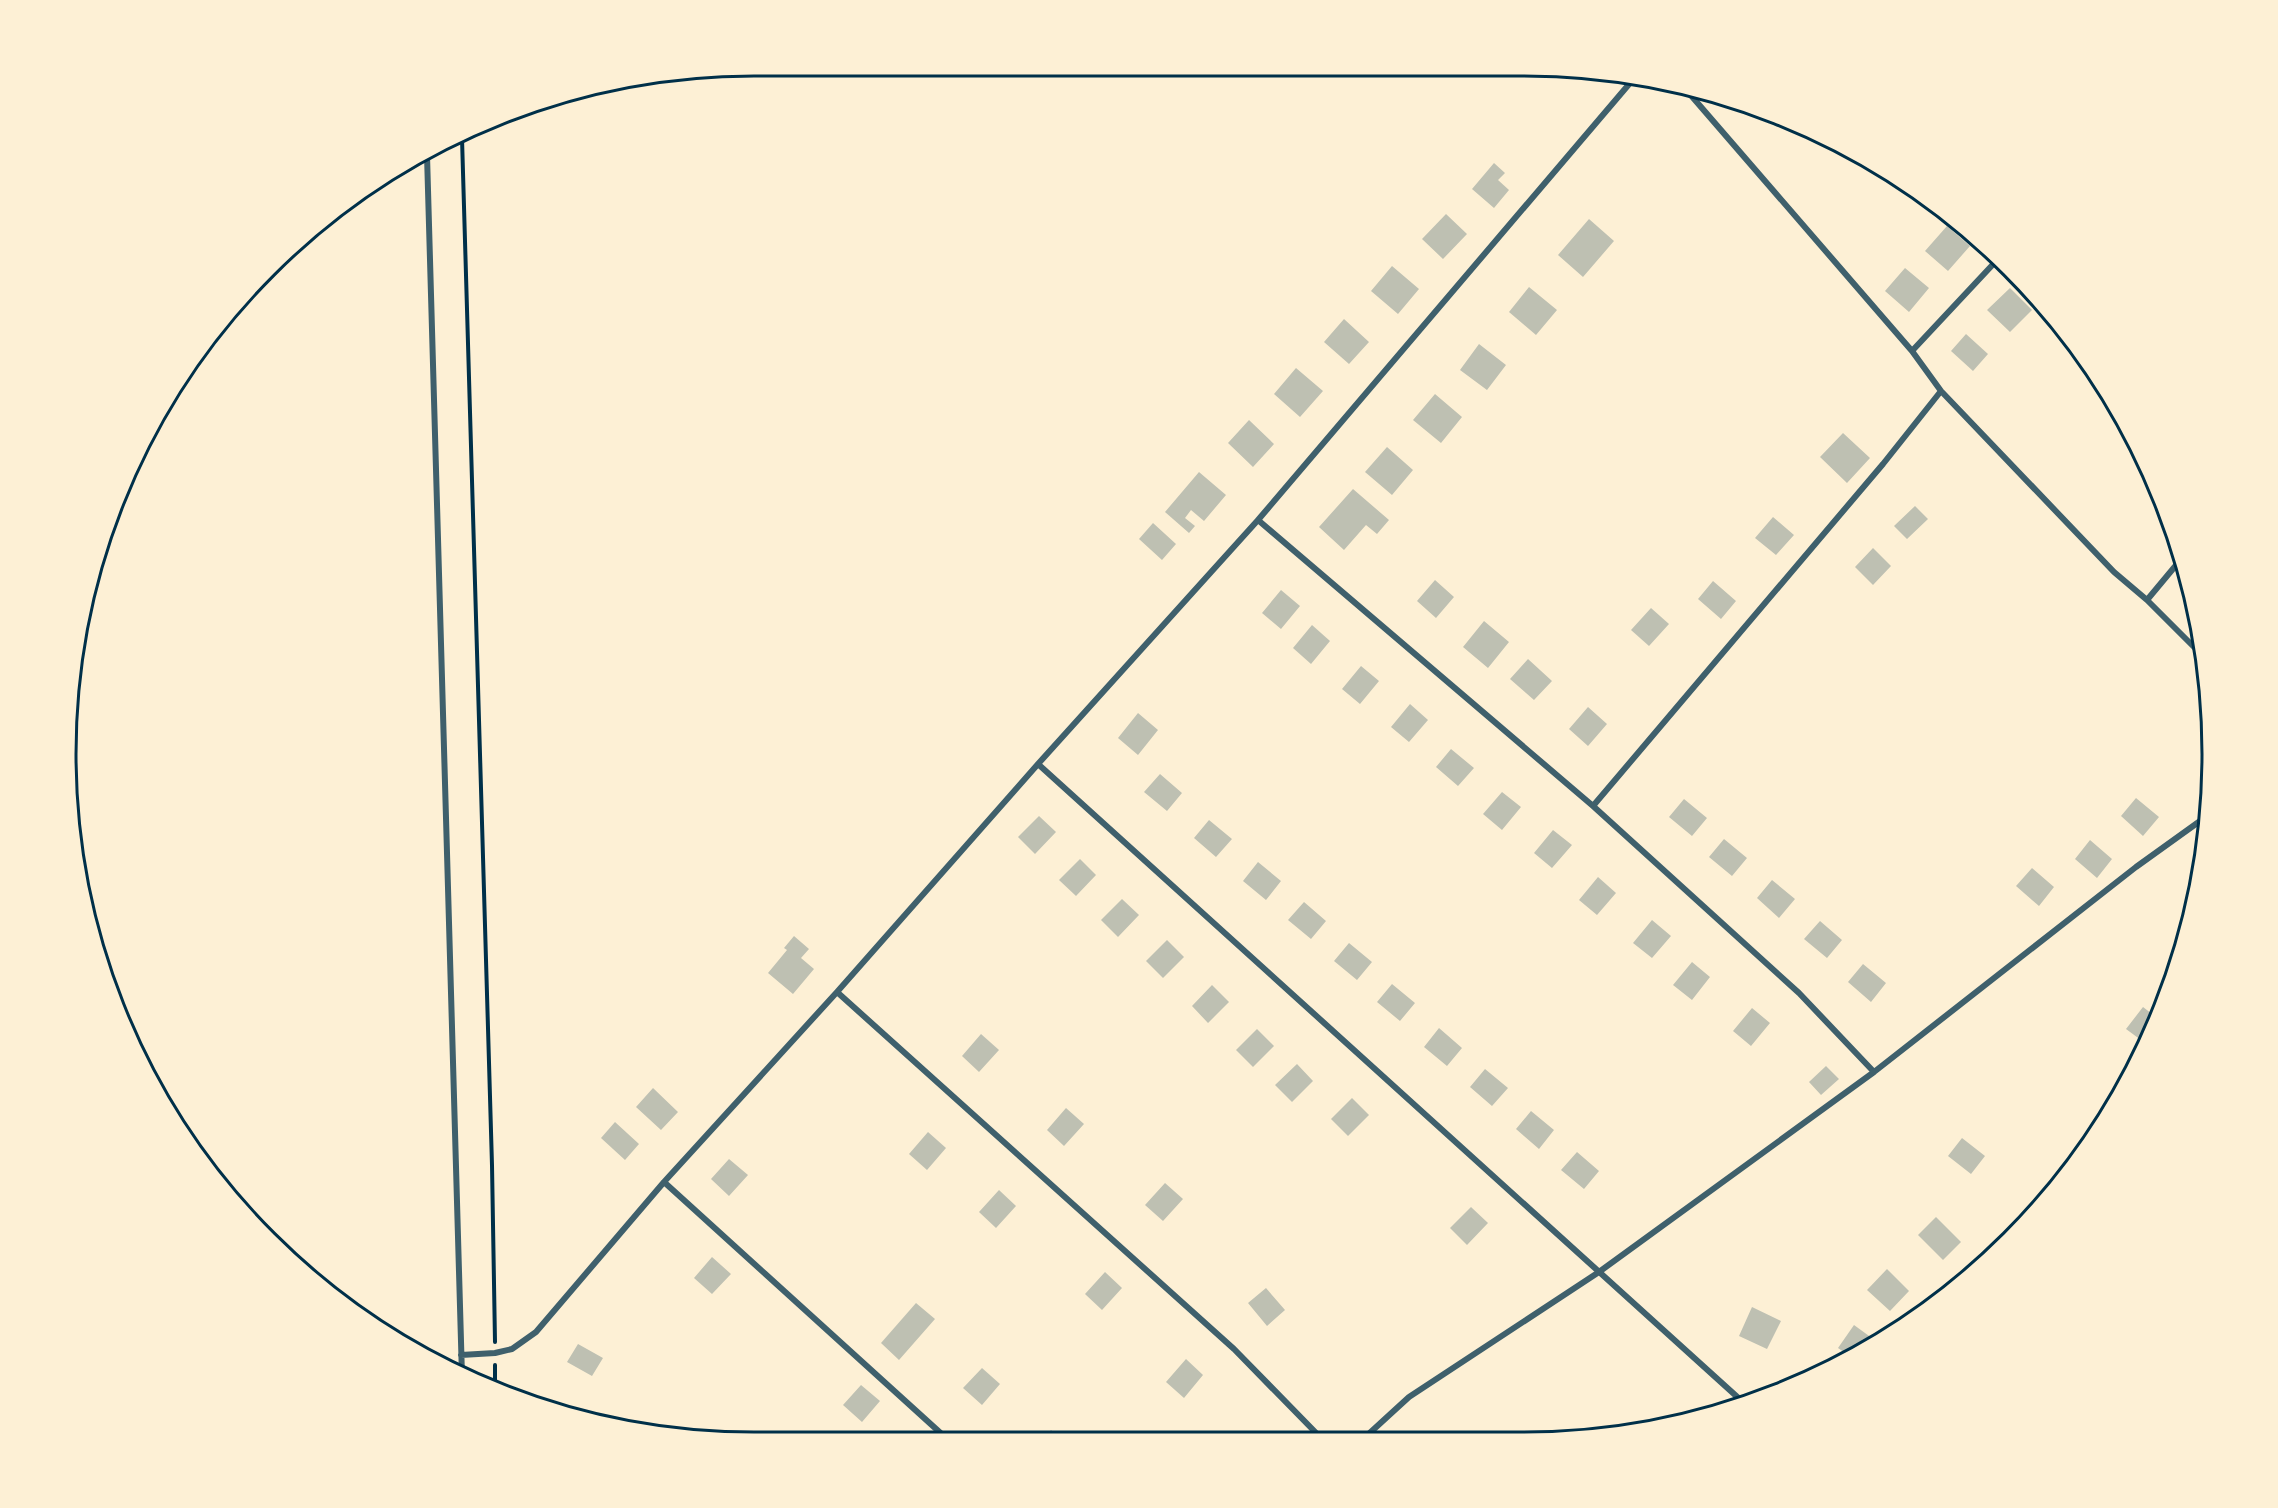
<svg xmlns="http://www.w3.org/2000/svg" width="2278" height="1508" viewBox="0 0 2278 1508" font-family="'Golos Text',sans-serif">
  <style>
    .building { fill: #bec0b2 }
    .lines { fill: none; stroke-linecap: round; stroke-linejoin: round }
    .path { stroke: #003049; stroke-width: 4 }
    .minor { stroke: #3f606c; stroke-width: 6 }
    .rim { fill: none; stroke: #003049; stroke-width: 3 }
  </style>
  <rect width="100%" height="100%" fill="#fdf0d5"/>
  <path class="building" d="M 1494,163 L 1505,173 L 1498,180 L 1509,190 L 1494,208 L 1472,189 Z
    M 1446,214 L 1467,234 L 1443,259 L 1422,239 Z
    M 1589,219 L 1614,241 L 1583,277 L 1558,255 Z
    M 1947,226 L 1970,246 L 1948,271 L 1925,251 Z
    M 1392,266 L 1419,289 L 1398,314 L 1371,291 Z
    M 1905,268 L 1929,288 L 1909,312 L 1885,291 Z
    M 1529,287 L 1557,310 L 1536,335 L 1509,312 Z
    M 2010,288 L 2032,310 L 2010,332 L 1987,310 Z
    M 1344,319 L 1369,342 L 1349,364 L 1324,342 Z
    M 1966,334 L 1988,354 L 1973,371 L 1951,351 Z
    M 1479,344 L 1506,365 L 1487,390 L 1460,370 Z
    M 1296,368 L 1323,391 L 1300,417 L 1274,394 Z
    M 1435,394 L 1462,417 L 1441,443 L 1413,420 Z
    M 1249,420 L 1274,444 L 1253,467 L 1228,443 Z
    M 1843,433 L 1870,458 L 1847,483 L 1820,457 Z
    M 1387,447 L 1413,470 L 1392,495 L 1365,472 Z
    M 1199,472 L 1226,495 L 1204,521 L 1191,510 L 1185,518 L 1195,526 L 1189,533 L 1165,512 Z
    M 1353,489 L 1389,520 L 1377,534 L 1366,525 L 1344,550 L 1319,527 Z
    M 1915,506 L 1928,519 L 1907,539 L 1894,526 Z
    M 1773,517 L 1794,535 L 1776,555 L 1755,538 Z
    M 1153,523 L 1176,544 L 1162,560 L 1139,539 Z
    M 1873,548 L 1891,566 L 1873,585 L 1855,567 Z
    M 1435,580 L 1454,597 L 1436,618 L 1417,601 Z
    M 1713,581 L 1736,601 L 1721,619 L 1698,599 Z
    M 1281,590 L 1300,606 L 1281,629 L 1262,613 Z
    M 1651,608 L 1669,624 L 1649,646 L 1631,630 Z
    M 1484,621 L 1509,642 L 1488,668 L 1463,647 Z
    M 1312,625 L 1330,641 L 1311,664 L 1293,648 Z
    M 1528,659 L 1552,681 L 1534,700 L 1510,679 Z
    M 1361,666 L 1379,681 L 1360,704 L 1342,689 Z
    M 1410,704 L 1428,720 L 1409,742 L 1391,727 Z
    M 1588,707 L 1607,724 L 1588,746 L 1569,729 Z
    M 1138,713 L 1158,730 L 1138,755 L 1118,738 Z
    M 1451,749 L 1474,768 L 1458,786 L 1436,767 Z
    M 1160,774 L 1182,793 L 1167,811 L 1144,792 Z
    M 1502,792 L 1521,807 L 1502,830 L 1483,814 Z
    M 2136,798 L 2159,817 L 2143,836 L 2121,816 Z
    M 1684,799 L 1707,818 L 1692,836 L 1669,817 Z
    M 1039,816 L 1056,832 L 1035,854 L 1018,837 Z
    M 1209,820 L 1232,839 L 1216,857 L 1194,838 Z
    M 1553,830 L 1572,845 L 1552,868 L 1534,853 Z
    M 1724,839 L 1747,858 L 1732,876 L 1709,857 Z
    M 2090,840 L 2112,859 L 2097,878 L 2075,859 Z
    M 1080,859 L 1096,875 L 1076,896 L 1059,880 Z
    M 1258,862 L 1281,881 L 1266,900 L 1243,881 Z
    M 2032,868 L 2054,887 L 2039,906 L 2016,886 Z
    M 1598,877 L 1616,893 L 1597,915 L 1579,900 Z
    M 1772,880 L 1795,899 L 1779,918 L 1757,898 Z
    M 1122,899 L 1139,915 L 1118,937 L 1101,920 Z
    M 1304,902 L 1326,921 L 1311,939 L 1288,920 Z
    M 1652,920 L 1671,936 L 1652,958 L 1633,943 Z
    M 1820,921 L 1842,940 L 1827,958 L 1804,939 Z
    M 794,936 L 809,949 L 801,958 L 814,969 L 793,994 L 768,973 L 787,950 L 784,948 Z
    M 1167,940 L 1184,957 L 1163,978 L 1146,961 Z
    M 1349,943 L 1372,962 L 1357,980 L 1334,961 Z
    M 1692,962 L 1710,977 L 1692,1000 L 1673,985 Z
    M 1863,964 L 1886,983 L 1871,1002 L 1848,982 Z
    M 1392,984 L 1415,1003 L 1400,1021 L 1377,1002 Z
    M 1212,985 L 1229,1002 L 1208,1023 L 1192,1006 Z
    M 2143,1007 L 2156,1017 L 2145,1043 L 2126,1029 Z
    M 1752,1008 L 1770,1023 L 1751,1046 L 1733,1031 Z
    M 1439,1028 L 1462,1048 L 1447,1066 L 1424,1047 Z
    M 1257,1029 L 1274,1046 L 1253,1067 L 1236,1050 Z
    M 981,1034 L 999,1050 L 979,1072 L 962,1056 Z
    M 1297,1064 L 1313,1081 L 1292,1102 L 1275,1085 Z
    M 1826,1066 L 1839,1079 L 1821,1095 L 1809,1082 Z
    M 1485,1069 L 1508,1088 L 1492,1106 L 1470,1087 Z
    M 653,1088 L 678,1112 L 661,1130 L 636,1107 Z
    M 1352,1098 L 1369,1115 L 1348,1136 L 1331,1119 Z
    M 1066,1108 L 1084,1124 L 1064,1146 L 1047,1130 Z
    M 1531,1111 L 1554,1130 L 1539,1149 L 1516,1129 Z
    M 615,1122 L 639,1144 L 625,1160 L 601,1138 Z
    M 928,1132 L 946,1148 L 927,1170 L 909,1154 Z
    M 1962,1138 L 1985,1156 L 1971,1174 L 1948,1156 Z
    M 1577,1152 L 1599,1171 L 1584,1189 L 1561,1170 Z
    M 729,1159 L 748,1175 L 729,1196 L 711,1179 Z
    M 1165,1183 L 1183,1199 L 1163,1221 L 1145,1205 Z
    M 999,1190 L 1016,1206 L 996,1228 L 979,1212 Z
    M 1471,1207 L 1488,1223 L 1467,1245 L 1450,1228 Z
    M 1936,1217 L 1961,1242 L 1943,1260 L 1918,1235 Z
    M 712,1257 L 731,1274 L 712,1294 L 694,1278 Z
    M 1887,1269 L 1909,1291 L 1890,1311 L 1867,1290 Z
    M 1105,1272 L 1122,1288 L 1102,1310 L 1085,1294 Z
    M 1266,1288 L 1285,1310 L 1267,1326 L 1248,1303 Z
    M 916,1303 L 935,1319 L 899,1360 L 881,1343 Z
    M 1752,1307 L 1781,1321 L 1767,1349 L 1739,1336 Z
    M 1854,1325 L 1876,1341 L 1851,1357 L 1838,1348 Z
    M 578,1344 L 603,1358 L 592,1376 L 567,1362 Z
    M 1186,1359 L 1203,1375 L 1184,1398 L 1166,1382 Z
    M 982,1368 L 1000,1384 L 982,1405 L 963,1388 Z
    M 861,1385 L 880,1401 L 862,1422 L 843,1405 Z
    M 1051,1430 L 1060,1438 L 1044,1438 Z"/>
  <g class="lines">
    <path class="path" d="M 462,138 L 492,1165 L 495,1342
      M 495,1365 L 495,1388"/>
    <path class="minor" d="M 1682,85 L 1912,351 L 1941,391 L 2114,572 L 2147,600 L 2202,655
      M 427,155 L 462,1376
      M 1912,351 L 1998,259
      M 1258,520 L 1593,806 L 1799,993 L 1874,1072
      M 2147,600 L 2182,558
      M 1038,764 L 1744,1403
      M 1593,806 L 1883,464 L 1941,391
      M 837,992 L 1234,1349 L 1322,1439
      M 664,1182 L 945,1437
      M 461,1355 L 495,1353 L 512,1349 L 536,1332 L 664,1182 L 837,992 L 1038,764 L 1258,520 L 1636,76
      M 1362,1440 L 1409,1397 L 1599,1272 L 1874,1072 L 2136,867 L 2207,816"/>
  </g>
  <path d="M0 0H2278V1508H0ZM754 76H1524A678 678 0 0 1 2202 754V754A678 678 0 0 1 1524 1432H754A678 678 0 0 1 76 754V754A678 678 0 0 1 754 76Z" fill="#fdf0d5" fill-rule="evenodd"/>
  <path class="rim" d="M754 76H1524A678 678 0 0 1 2202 754V754A678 678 0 0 1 1524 1432H754A678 678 0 0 1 76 754V754A678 678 0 0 1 754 76Z"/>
</svg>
